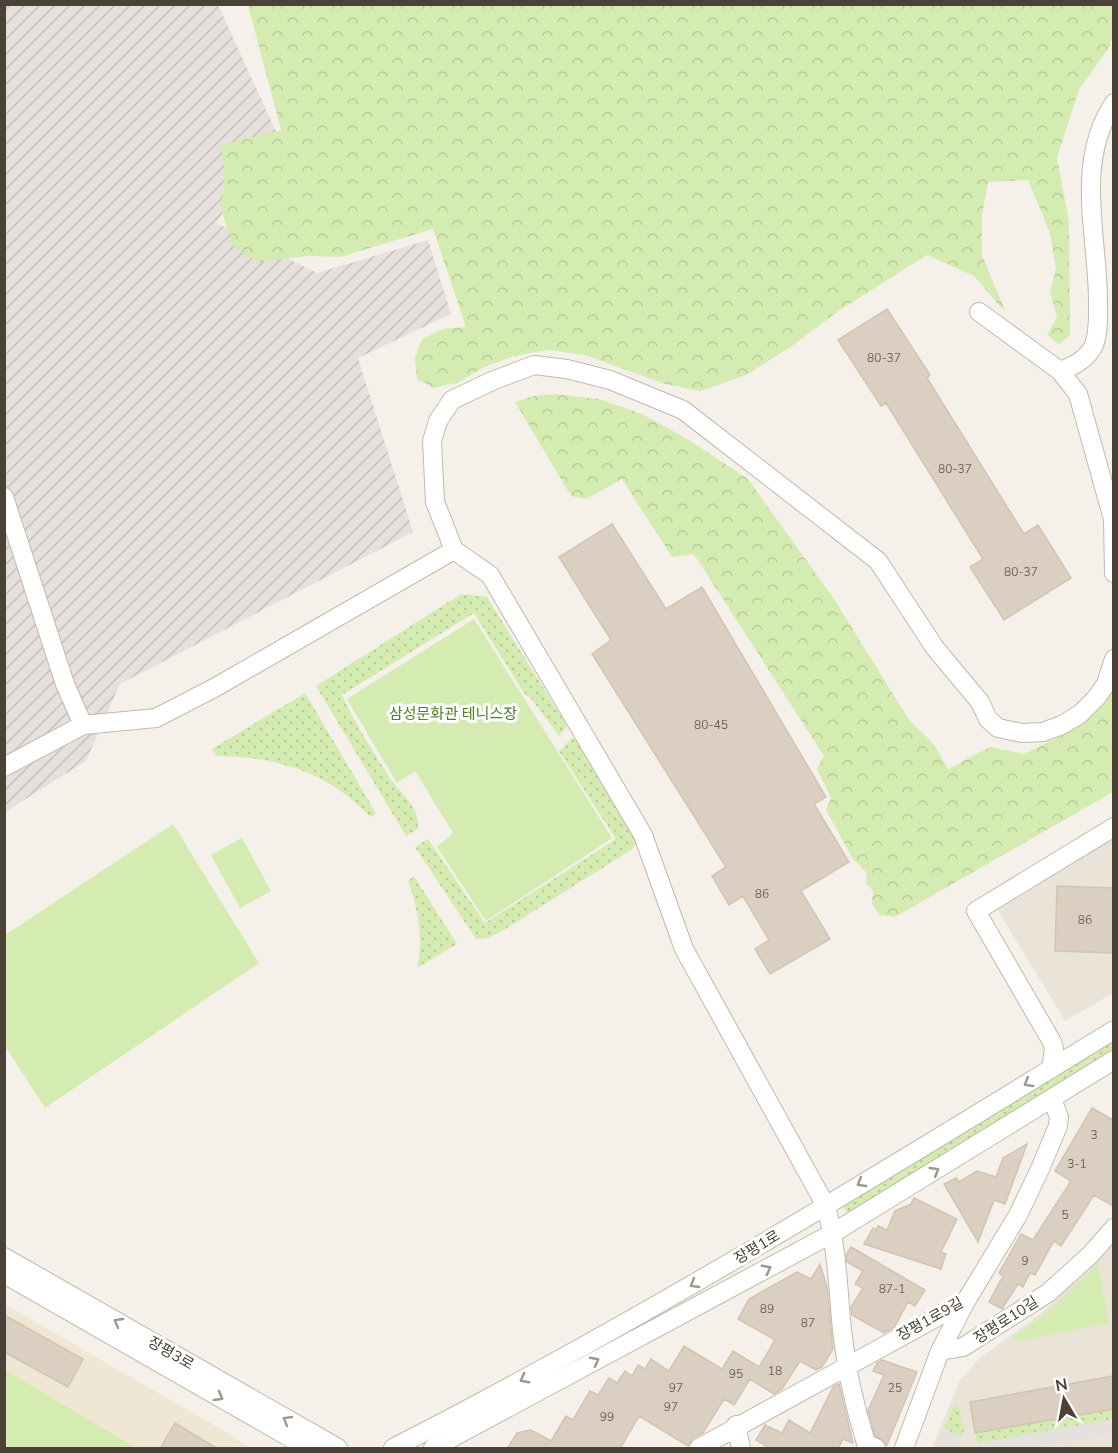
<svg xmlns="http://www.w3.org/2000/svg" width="1118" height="1453" viewBox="0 0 1118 1453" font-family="'Nunito Sans','Noto Sans KR',sans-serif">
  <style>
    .residential { fill: #eae3d8 }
    .industrial { fill: url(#industrial-furrows) }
    .education { fill: #efe6d3 }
    .grass { fill: url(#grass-dots) }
    .forest { fill: url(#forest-crowns) }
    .park { fill: #d4ebb1 }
    .parking { fill: #e4e1de }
    .building { fill: #dbcfc1; stroke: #d3c4b1; stroke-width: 1.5 }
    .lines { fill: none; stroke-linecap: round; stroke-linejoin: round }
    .minor-casing { stroke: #c2b9ac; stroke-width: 20 }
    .minor { stroke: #fff; stroke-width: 18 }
    .oneway { stroke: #9b9791 }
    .labels { text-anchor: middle; stroke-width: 6; stroke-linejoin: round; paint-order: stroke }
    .number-label { font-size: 12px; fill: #6e655a }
    .park-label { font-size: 15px; fill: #4d8027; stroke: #fff }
    .street-label { font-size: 15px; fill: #4a4237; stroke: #fff }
  </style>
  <defs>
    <pattern id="industrial-furrows" width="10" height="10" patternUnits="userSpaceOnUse" patternTransform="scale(1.5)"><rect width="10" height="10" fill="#e5e0db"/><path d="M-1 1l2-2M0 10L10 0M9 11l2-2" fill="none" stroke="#c6c1bd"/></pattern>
    <pattern id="grass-dots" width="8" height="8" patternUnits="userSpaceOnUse" patternTransform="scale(1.5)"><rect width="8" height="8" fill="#d4ebb1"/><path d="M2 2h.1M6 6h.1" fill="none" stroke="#b8cb99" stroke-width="1.8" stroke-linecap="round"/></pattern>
    <pattern id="forest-crowns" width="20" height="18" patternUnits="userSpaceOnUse" patternTransform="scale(1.5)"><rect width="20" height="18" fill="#d4ebb1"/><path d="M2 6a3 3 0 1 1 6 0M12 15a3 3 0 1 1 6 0" fill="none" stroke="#b8cb99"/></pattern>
  </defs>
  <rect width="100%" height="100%" fill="#f5f1ea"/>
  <path class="residential" d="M 1113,825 L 1113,993 L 1065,1021 L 991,899 Z
    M 1113,1245 L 1113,1448 L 932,1448 L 960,1380 L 981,1357 L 1043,1312 Z"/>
  <path class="industrial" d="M 5,5 L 218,5 L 279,138 L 216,223 L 317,273 L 428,240 L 451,314 L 358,358 L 413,532 L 120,684 L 86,761 L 5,812 Z"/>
  <path class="education" d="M 4,1304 L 214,1425 L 251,1448 L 5,1448 Z"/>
  <path class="grass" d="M 461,594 L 487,597 L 567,726 L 559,736 L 529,696 L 526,696 L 474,613 L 342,695 C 355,723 374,754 392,781 C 402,795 421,809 418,829 L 406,836 L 316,686 Z
    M 305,693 L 376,813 L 371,817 C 361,809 353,799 342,792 C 307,766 260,756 217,756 L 212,749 Z
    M 573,737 L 636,835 L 636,844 L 631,850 L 502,931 L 488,938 L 476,939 L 415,847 L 428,839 L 485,923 L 616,839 L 559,751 Z
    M 414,876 L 457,944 L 417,968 C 424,940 418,908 408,881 Z
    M 1113,1035 L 1113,1050 L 854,1212 L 846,1212 L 843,1205 Z
    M 954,1405 L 959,1407 L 964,1430 L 962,1436 L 944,1429 Z
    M 1113,1409 L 1113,1419 L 978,1443 L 975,1433 Z"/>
  <path class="forest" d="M 248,5 L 1113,5 L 1113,34 L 1110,46 L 1079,90 L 1057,157 L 1069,222 L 1070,335 L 1059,344 L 1047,335 L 1057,316 L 1050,293 L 1056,268 L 1050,233 L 1028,180 L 988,182 L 982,215 L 982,255 L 1006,313 L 974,276 L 927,255 L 837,312 L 792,346 L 746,375 L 701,391 L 665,384 L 585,355 L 547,350 L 514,356 L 482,368 L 459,382 L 434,388 L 417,379 L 415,358 L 422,339 L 443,329 L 466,327 L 433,229 L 340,257 L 308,256 L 257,262 L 233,247 L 220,205 L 225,174 L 221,145 L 281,130 Z
    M 555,394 L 599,399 L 642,414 L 684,437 L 748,479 L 834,599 L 909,720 L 933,743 L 948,769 L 990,747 L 1024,754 L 1065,734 L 1088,719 L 1103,705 L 1113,688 L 1113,792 L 895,917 L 880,915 L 872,904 L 873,891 L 866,883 L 867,873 L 853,859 L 826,810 L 831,798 L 817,769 L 824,756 L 694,554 L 672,557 L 622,479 L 586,499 L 571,496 L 515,402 L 534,396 Z"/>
  <path class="park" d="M 474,619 L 612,838 L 486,921 L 437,847 L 453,833 L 415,771 L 397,783 L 347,699 Z
    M 173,824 L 259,963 L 45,1108 L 5,1046 L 5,935 Z
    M 242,838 L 271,891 L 240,908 L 211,855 Z
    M 1098,1264 L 1109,1323 L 1019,1341 L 1012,1338 L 1045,1314 Z
    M 5,1370 L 136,1448 L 5,1448 Z"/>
  <path class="parking" d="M 1113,1419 L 1113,1433 L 1028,1448 L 979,1448 L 978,1443 Z
    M 944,1429 L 962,1436 L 957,1448 L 936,1448 Z"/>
  <path class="building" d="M 887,309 L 930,375 L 927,378 L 1024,534 L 1038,525 L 1071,578 L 1004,620 L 970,567 L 983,559 L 886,403 L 881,406 L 838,340 Z
    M 612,524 L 666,609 L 702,587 L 826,797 L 814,804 L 849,862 L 801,891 L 830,939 L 770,974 L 755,949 L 769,940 L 743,896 L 729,905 L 712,876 L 726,867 L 592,654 L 611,640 L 559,557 Z
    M 1057,886 L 1113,888 L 1113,953 L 1055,951 Z
    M 1092,1108 L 1113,1120 L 1113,1206 L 1094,1195 L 1061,1246 L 1054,1241 L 1035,1275 L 1030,1273 L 1023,1287 L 1018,1284 L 1002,1309 L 989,1302 L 1003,1276 L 999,1273 L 1021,1234 L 1033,1240 L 1071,1181 L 1055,1171 Z
    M 1027,1144 L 1005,1204 L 994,1200 L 978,1242 L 944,1184 L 956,1178 L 959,1182 L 977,1171 L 996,1177 L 1003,1158 Z
    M 914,1198 L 957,1219 L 941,1252 L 946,1254 L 941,1269 L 864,1244 L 873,1228 L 876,1230 L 878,1226 L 887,1230 L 895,1211 L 911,1204 Z
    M 851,1247 L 925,1290 L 915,1306 L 908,1302 L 894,1328 L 884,1333 L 852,1315 L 851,1307 L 863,1288 L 855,1284 L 863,1271 L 847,1262 L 846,1255 Z
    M 820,1264 L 827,1287 L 833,1349 L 822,1367 L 816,1370 L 800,1361 L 782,1389 L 774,1394 L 750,1379 L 734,1405 L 724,1399 L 703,1433 L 693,1438 L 688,1446 L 639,1416 L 620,1449 L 507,1449 L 517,1433 L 531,1430 L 551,1441 L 566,1416 L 573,1420 L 590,1391 L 598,1395 L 609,1378 L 617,1383 L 625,1371 L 632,1376 L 638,1365 L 645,1369 L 651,1359 L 669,1371 L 684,1346 L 722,1369 L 733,1351 L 759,1367 L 775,1340 L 738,1319 L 749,1299 L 797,1272 L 811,1279 Z
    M 4,1315 L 83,1359 L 68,1387 L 4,1352 Z
    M 882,1360 L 917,1372 L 887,1445 L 875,1435 L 868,1410 L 884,1375 L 873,1371 L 877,1363 Z
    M 1113,1376 L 1113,1409 L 975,1433 L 970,1402 Z
    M 839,1384 L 853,1443 L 843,1439 L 838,1449 L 771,1449 L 756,1440 L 765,1425 L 782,1433 L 789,1420 L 810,1433 L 833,1387 Z
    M 175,1423 L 218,1449 L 160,1449 Z"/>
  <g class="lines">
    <g class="minor-casing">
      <path id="minor" d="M 979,312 L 1060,371 L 1078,394 L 1113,519 L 1114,573
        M 1060,371 C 1073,366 1086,360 1093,347 C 1099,335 1098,315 1098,302 C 1098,235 1074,163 1114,103
        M 4,497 L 65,684 L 83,725
        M 454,550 L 435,502 L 432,441 L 438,421 L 452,400 L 492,381 L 534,365 L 567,369 L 610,380 L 683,410 L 878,561 L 935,648 L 980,702 L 988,719 L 998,728 L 1022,733 L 1043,732 L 1062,725 L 1080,714 L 1096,698 L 1106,684 L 1114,659
        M 4,767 L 83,725 L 156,718 L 216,687 L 454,550 L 490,575 L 643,835 L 684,949 L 826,1206 C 837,1247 838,1288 842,1330 C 846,1367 855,1408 866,1443 L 876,1448
        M 1051,1069 L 1054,1049 L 1052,1042 L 976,911 L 1114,827
        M 4,1257 L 338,1448
        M 4,1274 L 308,1448
        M 940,1351 L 966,1301
        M 736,1425 L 741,1448
        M 393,1448 C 640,1322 877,1176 1114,1030
        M 433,1448 L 833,1233 L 1114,1060
        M 699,1448 L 966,1301 L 1018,1215 L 1040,1169 L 1058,1126 L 1059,1117 L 1052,1099
        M 904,1448 L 940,1351 L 963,1347 L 1048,1293 L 1090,1255 L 1114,1228"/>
    </g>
    <use href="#minor" class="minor"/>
  </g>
  <defs><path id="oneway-chevron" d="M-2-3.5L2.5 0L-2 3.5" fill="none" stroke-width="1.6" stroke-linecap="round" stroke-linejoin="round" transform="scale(1.5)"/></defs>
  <g class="oneway">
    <use href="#oneway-chevron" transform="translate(1028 1083) rotate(149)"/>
    <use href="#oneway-chevron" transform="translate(935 1171) rotate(-31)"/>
    <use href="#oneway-chevron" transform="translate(861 1183) rotate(149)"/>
    <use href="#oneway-chevron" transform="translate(767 1269) rotate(-28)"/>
    <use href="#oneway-chevron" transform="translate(694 1284) rotate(150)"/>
    <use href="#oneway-chevron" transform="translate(118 1322) rotate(-150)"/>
    <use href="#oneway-chevron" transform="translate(595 1361) rotate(-28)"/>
    <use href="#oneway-chevron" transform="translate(524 1379) rotate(152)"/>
    <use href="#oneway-chevron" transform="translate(219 1397) rotate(30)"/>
    <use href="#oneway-chevron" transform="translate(287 1420) rotate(-150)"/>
  </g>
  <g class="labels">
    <g class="number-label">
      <text x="884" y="362">80-37</text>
      <text x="955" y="473">80-37</text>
      <text x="1021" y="576">80-37</text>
      <text x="711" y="729">80-45</text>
      <text x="762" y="898">86</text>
      <text x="1085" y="924">86</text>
      <text x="1094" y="1139">3</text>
      <text x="1077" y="1168">3-1</text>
      <text x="1065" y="1219">5</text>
      <text x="1025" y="1265">9</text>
      <text x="892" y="1293">87-1</text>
      <text x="767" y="1313">89</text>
      <text x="808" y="1327">87</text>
      <text x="775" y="1375">18</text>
      <text x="736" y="1378">95</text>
      <text x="676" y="1392">97</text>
      <text x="895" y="1392">25</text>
      <text x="671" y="1411">97</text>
      <text x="607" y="1421">99</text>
    </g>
    <g class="park-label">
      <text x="453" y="719">삼성문화관 테니스장</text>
    </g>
    <g class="street-label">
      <text transform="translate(757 1247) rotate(-31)" y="5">장평1로</text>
      <text transform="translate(930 1319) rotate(-29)" y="5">장평1로9길</text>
      <text transform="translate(1006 1320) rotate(-33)" y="5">장평로10길</text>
      <text transform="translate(171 1353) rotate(30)" y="5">장평3로</text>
    </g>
  </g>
  <rect width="1118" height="1453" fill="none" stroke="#4a4237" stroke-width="12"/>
  <g transform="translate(1064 1399) rotate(350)" stroke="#ffffff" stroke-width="4.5" paint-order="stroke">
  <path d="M0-4.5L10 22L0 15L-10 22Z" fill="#4a4237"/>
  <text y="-9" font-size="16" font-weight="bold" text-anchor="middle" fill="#4a4237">N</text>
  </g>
</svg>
